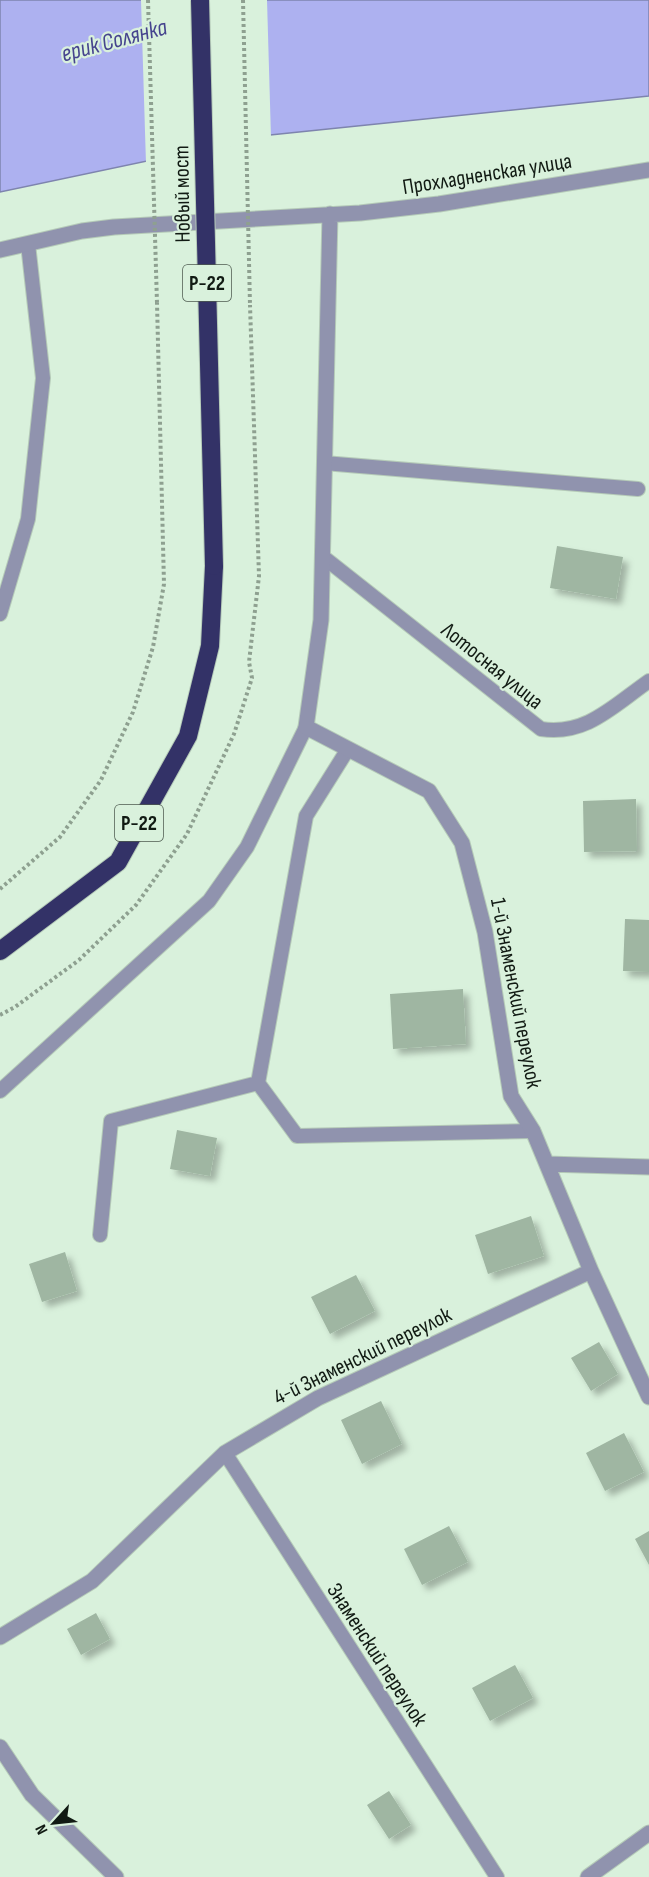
<svg xmlns="http://www.w3.org/2000/svg" width="649" height="1877" viewBox="0 0 649 1877" font-family="'Sofia Sans Condensed',sans-serif">
  <style>
    .water { fill: #adb1f0; stroke: #7e84ae; stroke-width: 1.5 }
    .pier { fill: #d9f1dc }
    .building { fill: #9fb6a2; filter: url(#shadow) }
    .lines { fill: none; stroke-linecap: round; stroke-linejoin: round }
    .lane-casing { stroke: #b5cab8; stroke-width: 16 }
    .street-casing { stroke: #b5cab8; stroke-width: 17 }
    .highway-casing { stroke: #b5cab8; stroke-width: 20 }
    .path { stroke: #8ea090; stroke-width: 4; stroke-dasharray: 3 3; stroke-linecap: butt }
    .lane { stroke: #9093ae; stroke-width: 14 }
    .street { stroke: #9093ae; stroke-width: 15 }
    .highway { stroke: #333267; stroke-width: 18 }
    .highway-bridge-casing { stroke: #b5cab8; stroke-width: 20; stroke-linecap: butt }
    .path-bridge { stroke: #8ea090; stroke-width: 4; stroke-dasharray: 3 3; stroke-linecap: butt }
    .highway-bridge { stroke: #333267; stroke-width: 18 }
    .labels { text-anchor: middle; stroke-width: 4.5; stroke-linejoin: round; paint-order: stroke }
    .shield { fill: #d9f1dc; stroke: #4d5a4f; stroke-width: 1.5 }
    .shield-label { font-size: 21px; font-weight: bold; fill: #111a13 }
    .street-label { font-size: 22px; fill: #111a13; stroke: #d9f1dc }
    .water-label { font-size: 24px; font-style: italic; fill: #46448e; stroke: #d9f1dc }
  </style>
  <defs>
    <filter id="shadow"><feDropShadow dx="5.5" dy="5.5" stdDeviation="3" flood-color="#0004"/></filter>
  </defs>
  <rect width="100%" height="100%" fill="#d9f1dc"/>
  <path class="water" d="M 0,0 L 649,0 L 649,96 L 270,135 L 0,192 Z"/>
  <path class="pier" d="M 141,0 L 267,0 L 271,138 L 146,164 Z"/>
  <path class="building" d="M 557,546 L 623,557 L 616,599 L 550,588 Z
    M 636,799 L 637,851 L 584,852 L 583,801 Z
    M 625,919 L 649,920 L 649,972 L 623,971 Z
    M 463,989 L 466,1044 L 393,1049 L 390,994 Z
    M 177,1130 L 217,1138 L 210,1176 L 170,1169 Z
    M 531,1216 L 544,1256 L 488,1274 L 475,1235 Z
    M 65,1252 L 77,1291 L 42,1302 L 29,1264 Z
    M 356,1275 L 375,1311 L 330,1334 L 311,1297 Z
    M 599,1342 L 618,1374 L 591,1391 L 571,1358 Z
    M 381,1401 L 402,1444 L 362,1464 L 341,1420 Z
    M 624,1433 L 644,1472 L 605,1491 L 586,1453 Z
    M 449,1526 L 468,1562 L 422,1585 L 404,1549 Z
    M 649,1531 L 649,1565 L 635,1539 Z
    M 96,1613 L 110,1639 L 81,1655 L 67,1629 Z
    M 515,1665 L 533,1698 L 490,1721 L 472,1688 Z
    M 389,1791 L 411,1825 L 389,1839 L 367,1805 Z"/>
  <g class="lines">
    <g class="lane-casing">
      <path id="lane" d="M 324,463 L 638,489
        M 322,556 L 541,729 C 586,736 613,706 649,681
        M 0,614 L 28,519 L 43,378 L 28,244
        M 348,749 L 306,816 L 258,1083 L 297,1136 L 533,1131
        M 0,1091 L 209,901 L 247,847 L 306,727
        M 100,1235 L 111,1121 L 258,1083
        M 225,1453 L 497,1877"/>
    </g>
    <g class="street-casing">
      <path id="street" d="M 330,214 L 321,620 L 306,727 L 429,791 L 462,843 L 485,932 L 511,1096 L 533,1131 L 591,1271 L 649,1397
        M 0,250 L 82,231 L 114,227 L 360,213 L 439,204 L 649,170
        M 547,1164 L 649,1167
        M 0,1637 L 92,1581 L 225,1453 L 318,1398 L 591,1271
        M 0,1747 L 32,1795 L 116,1877
        M 588,1877 L 649,1833"/>
    </g>
    <g class="highway-casing">
      <path id="highway" d="M 0,951 L 118,862 L 188,736 L 210,646 L 214,566"/>
    </g>
    <path class="path" d="M 0,889 L 60,837 L 101,780 L 133,712 L 153,647 L 164,584 L 157,303
      M 0,1015 L 15,1007 L 79,960 L 136,905 L 187,834 L 234,734 L 252,678 L 249,662 L 259,576 L 250,305"/>
    <use href="#lane" class="lane"/>
    <use href="#street" class="street"/>
    <use href="#highway" class="highway"/>
    <g class="highway-bridge-casing">
      <path id="highway-bridge" d="M 200,0 L 214,566"/>
    </g>
    <path class="path-bridge" d="M 148,0 L 157,303
      M 243,0 L 250,305"/>
    <use href="#highway-bridge" class="highway-bridge"/>
  </g>
  <g class="labels">
    <g class="shield">
      <rect x="183" y="265" width="48" height="36" rx="4.5"/>
      <rect x="115" y="805" width="48" height="36" rx="4.5"/>
    </g>
    <g class="shield-label">
      <text x="207" y="290">Р-22</text>
      <text x="139" y="830">Р-22</text>
    </g>
    <g class="street-label">
      <text transform="translate(487 173) rotate(-9)" y="8">Прохладненская улица</text>
      <text transform="translate(181 194) rotate(-91)" y="8">Новый мост</text>
      <text transform="translate(493 665) rotate(39)" y="8">Лотосная улица</text>
      <text transform="translate(517 993) rotate(79)" y="8">1-й Знаменский переулок</text>
      <text transform="translate(362 1355) rotate(-26)" y="8">4-й Знаменский переулок</text>
      <text transform="translate(378 1654) rotate(57)" y="8">Знаменский переулок</text>
    </g>
    <g class="water-label">
      <text transform="translate(114 40) rotate(-15)" y="8">ерик Солянка</text>
    </g>
  </g>
  <g transform="translate(54 1823) rotate(243)" stroke="#d9f1dc" stroke-width="4.5" paint-order="stroke">
  <path d="M0-4.5L10 22L0 15L-10 22Z" fill="#111a13"/>
  <text y="-9" font-size="16" font-weight="bold" text-anchor="middle" fill="#111a13">N</text>
  </g>
</svg>
